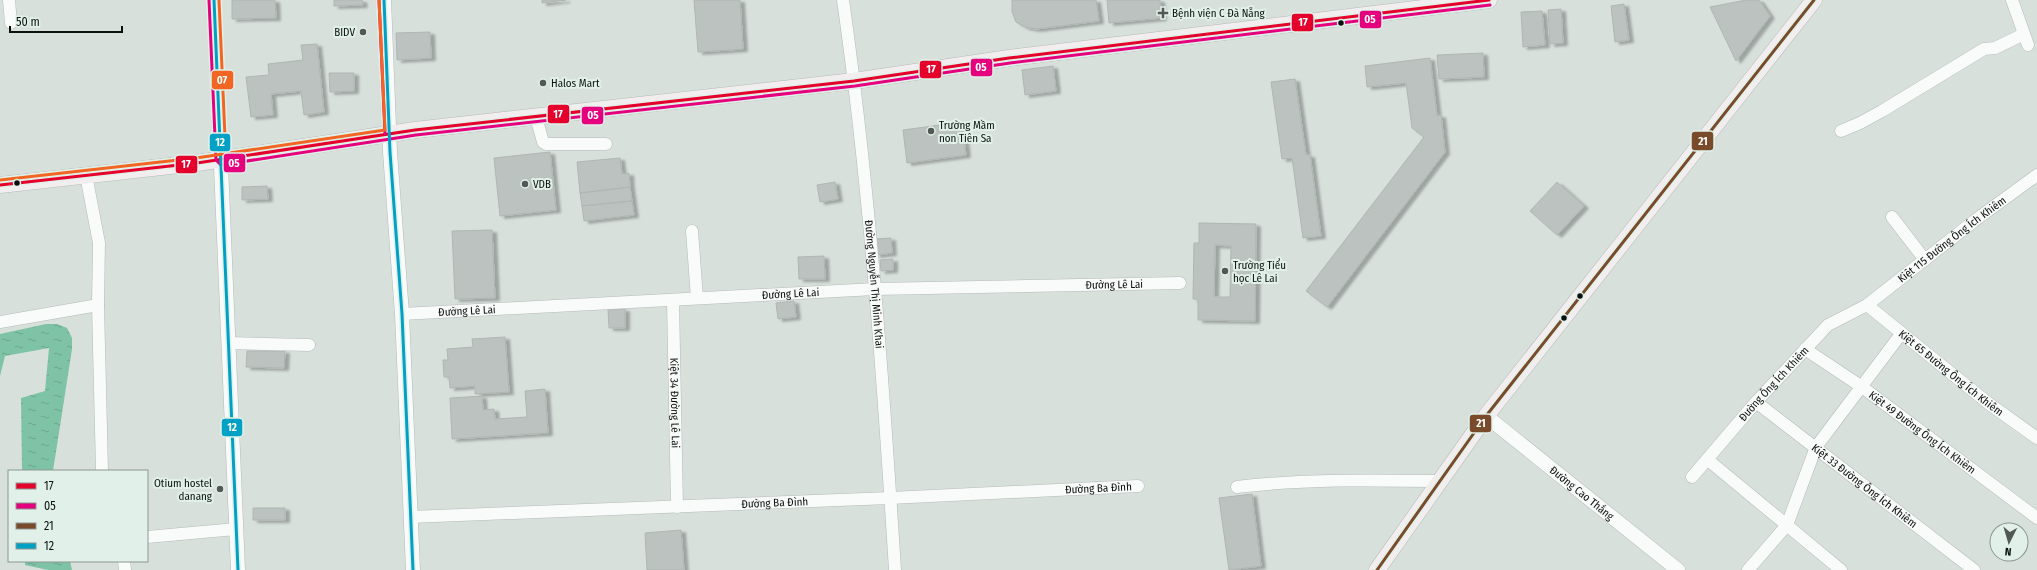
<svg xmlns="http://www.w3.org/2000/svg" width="2037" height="570" viewBox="0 0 2037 570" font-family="'Fira Sans Condensed',sans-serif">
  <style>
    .water { fill: url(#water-ripples) }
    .building { fill: #bcc2bf; stroke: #b0b6b3; fill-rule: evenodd; filter: url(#shadow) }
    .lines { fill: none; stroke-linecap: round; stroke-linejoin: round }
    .minor-casing { stroke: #b4bbb8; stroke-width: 13 }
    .tertiary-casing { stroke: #b4bbb8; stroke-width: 15 }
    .secondary-casing { stroke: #b4bbb8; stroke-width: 17 }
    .minor { stroke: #f9fafa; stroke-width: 12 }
    .tertiary { stroke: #f9fafa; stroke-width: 14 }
    .secondary { stroke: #f2eeef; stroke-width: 16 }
    .bus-1-casing { stroke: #e1f1e9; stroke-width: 6 }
    .bus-2-casing { stroke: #e1f1e9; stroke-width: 6 }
    .bus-3-casing { stroke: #e1f1e9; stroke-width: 6 }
    .bus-4-casing { stroke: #e1f1e9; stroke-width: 6 }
    .bus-5-casing { stroke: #e1f1e9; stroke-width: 6 }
    .bus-1 { stroke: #e4002b; stroke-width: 3 }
    .bus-2 { stroke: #e5007d; stroke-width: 3 }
    .bus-3 { stroke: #7a4b2a; stroke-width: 3 }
    .bus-4 { stroke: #00a1c4; stroke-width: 3 }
    .bus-5 { stroke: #f26522; stroke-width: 3 }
    .poi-dot { fill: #525955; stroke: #e1f1e9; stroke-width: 1.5 }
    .bus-dot { fill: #0a100d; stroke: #e1f1e9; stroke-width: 1.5 }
    .labels { text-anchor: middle; stroke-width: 4; stroke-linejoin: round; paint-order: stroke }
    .poi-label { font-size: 11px; fill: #0a100d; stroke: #e1f1e9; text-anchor: start }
    .street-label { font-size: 11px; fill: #0a100d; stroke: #e1f1e9 }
    .line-badge { stroke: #e1f1e9; stroke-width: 1.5 }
    .badge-label { font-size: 11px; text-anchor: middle; font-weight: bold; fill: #fff }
  </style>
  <defs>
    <pattern id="water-ripples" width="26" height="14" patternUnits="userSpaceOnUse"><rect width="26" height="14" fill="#7ec3a5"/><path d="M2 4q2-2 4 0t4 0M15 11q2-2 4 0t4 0" fill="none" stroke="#6ca68d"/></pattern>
    <filter id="shadow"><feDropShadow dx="4.5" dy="2.5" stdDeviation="1" flood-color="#0004"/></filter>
  </defs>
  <rect width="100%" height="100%" fill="#d8e0dc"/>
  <path class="water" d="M 46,324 L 57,324 L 67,328 L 72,338 L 72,349 L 53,471 L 22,471 L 21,398 L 45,391 L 49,348 L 5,356 L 0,376 L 0,334 Z
    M 25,561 L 70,561 L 72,570 L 48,570 L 25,565 Z"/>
  <path class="building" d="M 232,0 L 275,0 L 276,18 L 232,19 Z
    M 334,0 L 362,0 L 363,5 L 334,6 Z
    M 542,0 L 566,0 L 542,3 Z
    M 694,0 L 740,0 L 743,49 L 698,52 Z
    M 1012,0 L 1096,0 L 1099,21 L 1036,29 L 1025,27 L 1016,22 L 1012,12 Z
    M 1107,0 L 1160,0 L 1162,18 L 1109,23 Z
    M 1746,0 L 1759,0 L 1770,16 L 1736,61 L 1710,7 Z
    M 1624,4 L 1629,40 L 1615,42 L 1611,6 Z
    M 1561,9 L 1563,43 L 1550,44 L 1548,10 Z
    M 1542,11 L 1545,45 L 1523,47 L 1521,12 Z
    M 430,32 L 431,58 L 397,60 L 396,33 Z
    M 317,44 L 324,112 L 304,115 L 301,91 L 271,94 L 273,115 L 251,117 L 246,77 L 269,75 L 268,64 L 303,60 L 301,45 Z
    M 1483,53 L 1484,77 L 1439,79 L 1437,55 Z
    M 1430,58 L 1437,116 L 1441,115 L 1445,152 L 1327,307 L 1306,291 L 1424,137 L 1412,128 L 1406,83 L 1367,87 L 1365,66 Z
    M 1053,66 L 1056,91 L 1025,95 L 1022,70 Z
    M 329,73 L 354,73 L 354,91 L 330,92 Z
    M 1295,79 L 1306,155 L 1310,155 L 1321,236 L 1303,238 L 1292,158 L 1282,159 L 1271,82 Z
    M 962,122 L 966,155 L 907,163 L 903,130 Z
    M 550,152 L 556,210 L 500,216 L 494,158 Z
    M 620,158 L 622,174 L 629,173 L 630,187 L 580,193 L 577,162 Z
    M 835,182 L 838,199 L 820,202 L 817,185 Z
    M 1557,182 L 1584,206 L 1557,235 L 1530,211 Z
    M 267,186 L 268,199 L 242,200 L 242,187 Z
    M 630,187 L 632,201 L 582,206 L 580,193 Z
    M 632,201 L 634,215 L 584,221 L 582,206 Z
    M 1199,223 L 1256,224 L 1255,321 L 1198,320 L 1198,299 L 1193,299 L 1194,243 L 1199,243 ZM 1215,245 L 1231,246 L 1230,297 L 1214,297 Z
    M 492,230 L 495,298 L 455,299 L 452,231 Z
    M 891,238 L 892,253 L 876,255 L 875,239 Z
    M 824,256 L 825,279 L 799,279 L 798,257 Z
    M 893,259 L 893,270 L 881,271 L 880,260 Z
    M 794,301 L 796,317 L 778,319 L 776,303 Z
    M 608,309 L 625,309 L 625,328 L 609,328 Z
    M 505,337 L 509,392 L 475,394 L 475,386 L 450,388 L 449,377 L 444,377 L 443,360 L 448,360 L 447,349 L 473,347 L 472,339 Z
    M 247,351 L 285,351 L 284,368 L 246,367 Z
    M 545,389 L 548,433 L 452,439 L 450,398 L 482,396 L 483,410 L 494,409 L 495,419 L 527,417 L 525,391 Z
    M 1252,494 L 1261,566 L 1229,570 L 1219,498 Z
    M 253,508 L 285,508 L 285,520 L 253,520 Z
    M 681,530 L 684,570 L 647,570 L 645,533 Z"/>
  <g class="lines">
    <g class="minor-casing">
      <g id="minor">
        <path d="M 9,0 L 11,23"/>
        <path id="s1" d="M 843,0 C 870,189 883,380 895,570"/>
        <path d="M 2012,0 L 2028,45"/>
        <path d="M 536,117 L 543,142 L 546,144 L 606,144"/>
        <path d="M 1841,131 L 1860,123 L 1882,111 L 1984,49 L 1995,48 L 2024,34"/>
        <path d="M 86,175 L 99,243 L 98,305"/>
        <path d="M 1892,217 L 1925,260"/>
        <path d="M 692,231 L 697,298"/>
        <path id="s2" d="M 673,300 L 677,507"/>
        <path id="s3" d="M 1867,305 L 1988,403 L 2037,438"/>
        <path id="s4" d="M 402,314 L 875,289 L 1180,283"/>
        <path d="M 0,322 L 98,305 L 102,471"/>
        <path d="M 228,343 L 309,345"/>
        <path id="s5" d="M 1805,349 L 1862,387 L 2037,518"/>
        <path id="s6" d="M 1756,402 L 1974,570"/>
        <path d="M 1708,460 L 1841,570"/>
        <path id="s7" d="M 1692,477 L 1756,402 L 1828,325 L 1867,305 L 1974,221 L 2037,175"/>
        <path d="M 1237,487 C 1304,479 1372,480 1440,481"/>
        <path id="s8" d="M 410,517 L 890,498 L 1138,486"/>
        <path d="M 147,537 L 236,529"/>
        <path d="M 124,561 L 125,570"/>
        <path d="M 1748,570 L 1787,525 L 1816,447 L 1901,334"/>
      </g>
    </g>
    <g class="tertiary-casing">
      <g id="tertiary">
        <path d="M 214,0 L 238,570"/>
        <path d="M 384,0 L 390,152 L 402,314 L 413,570"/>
        <path id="s9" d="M 1486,416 L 1678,570"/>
      </g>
    </g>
    <g class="secondary-casing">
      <path id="secondary" d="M 0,185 L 197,163 L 415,130 L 854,81 L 1009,58 L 1489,0
        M 1377,570 L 1486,416 L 1814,0"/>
    </g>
    <use href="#minor" class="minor"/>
    <use href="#tertiary" class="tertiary"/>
    <use href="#secondary" class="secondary"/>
    <g class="bus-1-casing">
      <path id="bus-1" d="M 0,185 L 197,163 L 415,130 L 854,81 L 1009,58 L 1489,0"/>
    </g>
    <g class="bus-2-casing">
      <path id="bus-2" d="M 209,0 L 216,160 L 221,165 L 416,135 L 855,86 L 1010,63 L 1490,5
        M 379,0 L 385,134"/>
    </g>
    <g class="bus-3-casing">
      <path id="bus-3" d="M 1377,570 L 1486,416 L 1814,0"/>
    </g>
    <g class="bus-4-casing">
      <path id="bus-4" d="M 214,0 L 238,570
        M 384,0 L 390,152 L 402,314 L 413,570"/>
    </g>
    <g class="bus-5-casing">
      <path id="bus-5" d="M 219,0 L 226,160
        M 0,180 L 196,158 L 385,130 L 379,0"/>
    </g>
    <use href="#bus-1" class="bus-1"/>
    <use href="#bus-2" class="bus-2"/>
    <use href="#bus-3" class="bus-3"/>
    <use href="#bus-4" class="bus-4"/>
    <use href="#bus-5" class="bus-5"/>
  </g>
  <g class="poi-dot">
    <path d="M1161 7h4v4h4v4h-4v4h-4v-4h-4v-4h4z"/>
    <circle cx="363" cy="32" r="4"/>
    <circle cx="543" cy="83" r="4"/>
    <circle cx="931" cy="131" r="4"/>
    <circle cx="525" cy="184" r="4"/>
    <circle cx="1225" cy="271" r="4"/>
    <circle cx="220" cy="489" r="4"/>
  </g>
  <g class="bus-dot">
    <circle cx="1341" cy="23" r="3.5"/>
    <circle cx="17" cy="183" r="3.5"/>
    <circle cx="1580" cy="296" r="3.5"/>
    <circle cx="1564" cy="318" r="3.5"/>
  </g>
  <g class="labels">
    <g class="poi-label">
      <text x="1172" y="17">Bệnh viện C Đà Nẵng</text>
      <text x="355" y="36" text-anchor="end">BIDV</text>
      <text x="551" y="87">Halos Mart</text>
      <text x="939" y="129">Trường Mầm<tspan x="939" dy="13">non Tiên Sa</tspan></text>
      <text x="533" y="188">VDB</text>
      <text x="1233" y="269">Trường Tiểu<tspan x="1233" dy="13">học Lê Lai</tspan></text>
      <text x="212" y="487" text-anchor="end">Otium hostel<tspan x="212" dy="13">danang</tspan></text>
    </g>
    <g class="street-label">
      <text dy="4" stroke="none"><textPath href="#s7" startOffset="355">Kiệt 115 Đường Ông Ích Khiêm</textPath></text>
      <text dy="4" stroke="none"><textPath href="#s1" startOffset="286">Đường Nguyễn Thị Minh Khai</textPath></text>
      <text dy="4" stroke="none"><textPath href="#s4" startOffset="713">Đường Lê Lai</textPath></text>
      <text dy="4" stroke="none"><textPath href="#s4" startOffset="389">Đường Lê Lai</textPath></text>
      <text dy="4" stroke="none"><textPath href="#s4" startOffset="65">Đường Lê Lai</textPath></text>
      <text dy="4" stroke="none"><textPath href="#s3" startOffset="108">Kiệt 65 Đường Ông Ích Khiêm</textPath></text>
      <text dy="4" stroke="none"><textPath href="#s7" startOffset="124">Đường Ông Ích Khiêm</textPath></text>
      <text dy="4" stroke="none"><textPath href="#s2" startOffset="103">Kiệt 34 Đường Lê Lai</textPath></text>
      <text dy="4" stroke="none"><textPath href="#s5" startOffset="144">Kiệt 49 Đường Ông Ích Khiêm</textPath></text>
      <text dy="4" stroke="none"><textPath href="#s6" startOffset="137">Kiệt 33 Đường Ông Ích Khiêm</textPath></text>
      <text dy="4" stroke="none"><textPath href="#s8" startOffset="689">Đường Ba Đình</textPath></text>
      <text dy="4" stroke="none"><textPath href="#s9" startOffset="123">Đường Cao Thắng</textPath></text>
      <text dy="4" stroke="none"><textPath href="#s8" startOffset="365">Đường Ba Đình</textPath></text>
    </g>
  </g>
  <g class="line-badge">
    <rect x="1359" y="10" width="23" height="19" rx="4" fill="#e5007d"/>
    <rect x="1291" y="13" width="23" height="19" rx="4" fill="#e4002b"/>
    <rect x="970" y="58" width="23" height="19" rx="4" fill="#e5007d"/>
    <rect x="919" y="60" width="23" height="19" rx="4" fill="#e4002b"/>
    <rect x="211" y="70" width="23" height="20" rx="4" fill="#f26522"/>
    <rect x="547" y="104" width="23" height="20" rx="4" fill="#e4002b"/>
    <rect x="581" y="106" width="23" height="19" rx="4" fill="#e5007d"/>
    <rect x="1691" y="131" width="23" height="20" rx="4" fill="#7a4b2a"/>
    <rect x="209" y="133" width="22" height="19" rx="4" fill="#00a1c4"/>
    <rect x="223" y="153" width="23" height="20" rx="4" fill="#e5007d"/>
    <rect x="175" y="155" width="23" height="19" rx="4" fill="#e4002b"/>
    <rect x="1469" y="414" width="23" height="19" rx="4" fill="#7a4b2a"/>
    <rect x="221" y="418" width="22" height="19" rx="4" fill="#00a1c4"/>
  </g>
  <g class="badge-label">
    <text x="1370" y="23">05</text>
    <text x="1303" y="26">17</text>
    <text x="981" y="71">05</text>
    <text x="931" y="73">17</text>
    <text x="222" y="84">07</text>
    <text x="558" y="118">17</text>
    <text x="593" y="119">05</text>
    <text x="1703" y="145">21</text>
    <text x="220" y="146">12</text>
    <text x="234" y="167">05</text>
    <text x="186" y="168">17</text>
    <text x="1481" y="427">21</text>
    <text x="232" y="431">12</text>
  </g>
  <rect x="8" y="470" width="140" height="92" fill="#e1f1e9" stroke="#8b9791"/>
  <rect x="16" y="483" width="20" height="6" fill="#e4002b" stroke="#8b9791"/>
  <text x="44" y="490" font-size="12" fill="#0a100d">17</text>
  <rect x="16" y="503" width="20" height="6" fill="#e5007d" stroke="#8b9791"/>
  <text x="44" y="510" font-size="12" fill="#0a100d">05</text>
  <rect x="16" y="523" width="20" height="6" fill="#7a4b2a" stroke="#8b9791"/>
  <text x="44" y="530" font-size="12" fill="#0a100d">21</text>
  <rect x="16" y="543" width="20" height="6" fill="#00a1c4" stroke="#8b9791"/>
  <text x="44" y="550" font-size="12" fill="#0a100d">12</text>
  <g transform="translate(2009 542) rotate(185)"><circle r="19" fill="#e1f1e9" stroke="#8b9791"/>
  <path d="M0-3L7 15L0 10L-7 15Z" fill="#525955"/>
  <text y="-6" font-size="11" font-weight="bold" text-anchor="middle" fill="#0a100d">N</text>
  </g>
  <path d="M10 26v6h112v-6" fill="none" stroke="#0a100d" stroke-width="2"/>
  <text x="16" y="26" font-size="12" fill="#0a100d" stroke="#e1f1e9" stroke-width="3" paint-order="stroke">50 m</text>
</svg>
